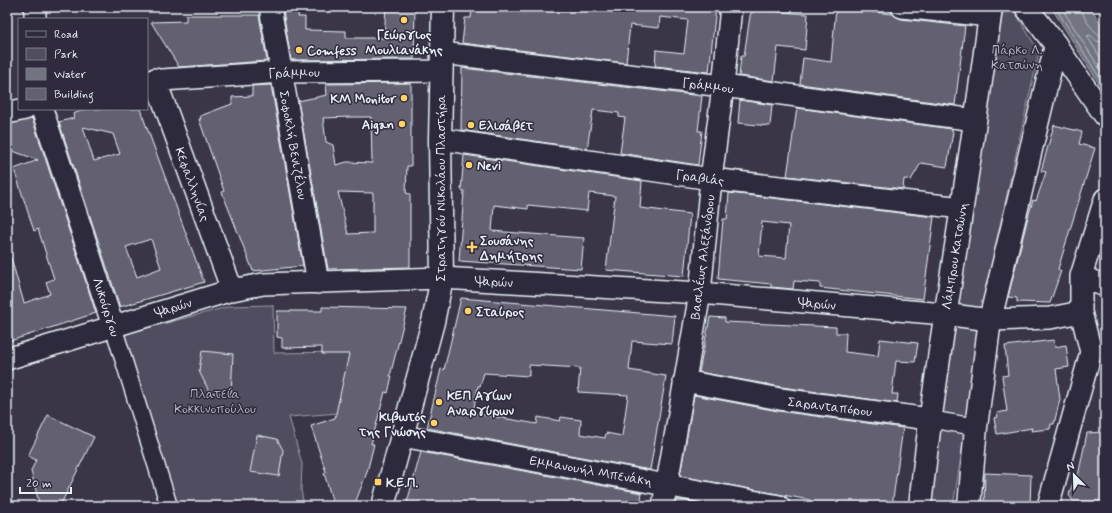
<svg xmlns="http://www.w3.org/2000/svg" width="1112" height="513" viewBox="0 0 1112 513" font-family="Mynerve,sans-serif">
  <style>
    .green { fill: #504e5f; stroke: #9ca0ac }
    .water { fill: #737482; stroke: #a2a6b1 }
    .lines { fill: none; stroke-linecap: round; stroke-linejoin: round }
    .shore { stroke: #b9bfc9; stroke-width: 1 }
    .building { fill: #636171; stroke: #e8f1f8; fill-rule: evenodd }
    .pedestrian-casing { stroke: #e8f1f8; stroke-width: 19 }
    .minor-casing { stroke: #e8f1f8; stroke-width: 24 }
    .tertiary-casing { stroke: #e8f1f8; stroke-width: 25 }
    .pedestrian { stroke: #2f2a3d; stroke-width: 16 }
    .minor { stroke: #2f2a3d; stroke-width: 21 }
    .tertiary { stroke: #2f2a3d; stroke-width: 22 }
    .poi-dot { fill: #ffd166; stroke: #2f2a3d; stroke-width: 1.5 }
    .labels { text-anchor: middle; stroke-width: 3; stroke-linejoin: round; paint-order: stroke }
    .poi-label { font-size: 13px; font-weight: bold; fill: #e8f1f8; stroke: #2f2a3d; text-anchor: start }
    .park-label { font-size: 13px; fill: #b3b8c2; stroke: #2f2a3d }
    .street-label { font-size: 13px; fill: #e8f1f8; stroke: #2f2a3d }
  </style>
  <rect width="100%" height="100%" fill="#3a3648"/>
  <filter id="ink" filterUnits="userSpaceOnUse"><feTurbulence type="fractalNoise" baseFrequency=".025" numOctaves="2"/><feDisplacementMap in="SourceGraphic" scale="8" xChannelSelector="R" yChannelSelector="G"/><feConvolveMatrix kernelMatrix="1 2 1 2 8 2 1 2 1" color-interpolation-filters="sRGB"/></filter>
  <g filter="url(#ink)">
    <path class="green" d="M 1004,7 L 1012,7 L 1039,52 L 996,243 L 953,506 L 925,506 L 986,109 Z
      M 273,305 L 274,353 L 352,352 L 338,413 L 289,417 L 302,464 L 301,490 L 304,506 L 168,506 L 117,336 L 231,306 Z"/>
    <path class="water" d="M 1051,7 L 1090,7 L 1105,30 L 1105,93 Z"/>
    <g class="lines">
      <path class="shore" d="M 1055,7 L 1105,86
        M 1061,7 L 1105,77
        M 1081,7 C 1082,17 1095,36 1105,37
        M 1105,43 L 1097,41 L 1090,35 L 1087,36 L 1105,65"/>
    </g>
    <path class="building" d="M 386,7 L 415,7 L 414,59 L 291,60 L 283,10 L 299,10 L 298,17 L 305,17 L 305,30 L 346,31 L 346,38 L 384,38 Z
      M 472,7 L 716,7 L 709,72 L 655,66 L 656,50 L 684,53 L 688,20 L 660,17 L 659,28 L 630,25 L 626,63 L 462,43 L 465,18 L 471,18 Z
      M 836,8 L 893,14 L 901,19 L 965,26 L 955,105 L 800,84 L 803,58 L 831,62 Z
      M 757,10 L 808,14 L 805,50 L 778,47 L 774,81 L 739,76 L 741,56 L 744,56 L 750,16 L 751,13 Z
      M 186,15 L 259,15 L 267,61 L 179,67 L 151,22 L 186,21 Z
      M 462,68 L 702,96 L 698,131 L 702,131 L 698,165 L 620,153 L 625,118 L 619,117 L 619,113 L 593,110 L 587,149 L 461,130 Z
      M 411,83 L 411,166 L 407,166 L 406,193 L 410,194 L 410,267 L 328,269 L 298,101 L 327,95 L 326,84 ZM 351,117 L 371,117 L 372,163 L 347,162 L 336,165 L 333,145 L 326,142 L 323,118 ZM 338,192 L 373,193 L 373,233 L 348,234 Z
      M 271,85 L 303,266 L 253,271 L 222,192 L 224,191 L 199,119 L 201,119 L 200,116 L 232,104 L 232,97 L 252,96 L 252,86 Z
      M 740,100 L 772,105 L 770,126 L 738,123 Z
      M 797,108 L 952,129 L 952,131 L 953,132 L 947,167 L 921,163 L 911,180 L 904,179 L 903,189 L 787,176 Z
      M 86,109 L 140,109 L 204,282 L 120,307 L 59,122 L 74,118 L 73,114 ZM 83,127 L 113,134 L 120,154 L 94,161 ZM 151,239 L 161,268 L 137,277 L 126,247 Z
      M 32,118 L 96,313 L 7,342 L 7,258 L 11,258 L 24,303 L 50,294 L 46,282 L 54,279 L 38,229 L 34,231 L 14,169 L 38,160 L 7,149 L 7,125 Z
      M 1054,125 L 1082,132 L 1079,144 L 1095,148 L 1058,269 L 1061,271 L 1050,303 L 1017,302 L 1017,298 L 1008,297 L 1028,217 L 1033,200 L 1036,201 L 1046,172 L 1041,171 Z
      M 464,155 L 642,181 L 640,208 L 690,214 L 684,276 L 606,270 L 615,196 L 589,193 L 587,211 L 528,205 L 528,209 L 494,205 L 492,231 L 584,238 L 581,269 L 459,261 L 464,191 L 461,190 Z
      M 729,193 L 934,217 L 923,299 L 820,288 L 820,283 L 794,281 L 793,289 L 771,287 L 771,284 L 718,279 L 723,219 L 727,219 ZM 762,222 L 789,225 L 786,258 L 759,256 Z
      M 461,298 L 675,316 L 672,344 L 632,341 L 629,370 L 666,376 L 650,470 L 427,428 L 441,369 L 444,370 ZM 529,365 L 580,368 L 578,392 L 628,395 L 622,436 L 606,433 L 605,438 L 580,434 L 581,420 L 561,417 L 560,421 L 538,417 L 537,424 L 473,413 L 478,386 L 480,386 L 484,373 L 529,376 Z
      M 322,307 L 407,309 L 390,376 L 392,376 L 388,393 L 385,392 L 371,444 L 374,444 L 367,472 L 354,506 L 334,506 L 324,473 L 326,472 L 311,426 L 335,418 L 349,354 L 322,354 L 322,347 L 282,348 L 282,338 L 277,337 L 277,311 L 322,311 Z
      M 710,317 L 725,318 L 725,322 L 836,327 L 836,333 L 846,333 L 845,352 L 878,356 L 880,339 L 918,343 L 915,362 L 896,361 L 892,394 L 898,394 L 897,403 L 782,387 L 699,372 Z
      M 1054,340 L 1055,347 L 1066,345 L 1069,367 L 1056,369 L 1060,399 L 1054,424 L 1051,424 L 1050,429 L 1031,431 L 1032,428 L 997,434 L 994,418 L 998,417 L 997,413 L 1007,411 L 1002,376 L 1008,375 L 1005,346 Z
      M 202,351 L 233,354 L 231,394 L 210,393 L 199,371 Z
      M 694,395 L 778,411 L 903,428 L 892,506 L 809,506 L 810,500 L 680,476 Z
      M 48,415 L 94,437 L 60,506 L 46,506 L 39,503 L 31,471 L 36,460 L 28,456 Z
      M 1105,432 L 1105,501 L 1073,501 L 1069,495 L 1075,476 L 1078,476 L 1087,433 Z
      M 257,435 L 277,439 L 283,450 L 279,476 L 250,472 Z
      M 421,452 L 642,493 L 640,506 L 406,506 Z
      M 985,473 L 1031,475 L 1030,506 L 984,506 Z
      M 677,499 L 713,506 L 676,506 Z"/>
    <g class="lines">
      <g class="pedestrian-casing">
        <path id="pedestrian" d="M 113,326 L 169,506
          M 929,419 L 976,427"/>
      </g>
      <g class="minor-casing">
        <path id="minor" d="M 35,7 L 35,19
          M 270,7 L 318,283
          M 902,7 L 990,16
          M 1056,45 L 1105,116
          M 441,53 L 723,86 L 975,120
          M 155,79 L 232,290
          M 147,81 L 282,72 L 441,71
          M 42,109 L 113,326
          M 7,113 L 25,109
          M 440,139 L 711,179 L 962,208
          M 1081,276 L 1105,286
          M 7,359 L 232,290 L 263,284 L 442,278 L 700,293 L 944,314 L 990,320 L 1050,318 L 1081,312
          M 684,381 L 780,399 L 929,419
          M 402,436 L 779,506
          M 663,506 L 700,293 L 711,179 L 723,86 L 731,7
          M 1048,506 L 1091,352 L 1081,312 L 1081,276 L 1105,199"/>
      </g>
      <g class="tertiary-casing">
        <path id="tertiary" d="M 383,506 L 433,322 L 442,278 L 440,139 L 443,7
          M 920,506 C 938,339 970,174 991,7
          M 969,506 L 976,427 L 990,320 L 1056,45 L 1026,7"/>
      </g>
      <use href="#pedestrian" class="pedestrian"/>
      <use href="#minor" class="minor"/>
      <use href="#tertiary" class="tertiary"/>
    </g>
  </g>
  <g class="poi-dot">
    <circle cx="404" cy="20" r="4"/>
    <circle cx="299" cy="50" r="4"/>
    <circle cx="404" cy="98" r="4"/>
    <circle cx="402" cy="124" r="4"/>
    <circle cx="471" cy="125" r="4"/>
    <circle cx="469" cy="165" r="4"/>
    <path d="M470 241h4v4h4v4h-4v4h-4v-4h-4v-4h4z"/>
    <circle cx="468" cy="311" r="4"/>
    <circle cx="439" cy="402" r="4"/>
    <circle cx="434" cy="423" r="4"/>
    <rect x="374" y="478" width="8" height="8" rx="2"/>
  </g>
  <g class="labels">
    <g class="poi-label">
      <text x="404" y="39" text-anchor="middle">Γεώργιος<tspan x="404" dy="15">Μουλιανάκης</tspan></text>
      <text x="307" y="55">Comfess</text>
      <text x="396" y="103" text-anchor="end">KM Monitor</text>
      <text x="394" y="129" text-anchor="end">Aigan</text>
      <text x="479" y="130">Ελισάβετ</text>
      <text x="477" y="170">Nevi</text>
      <text x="480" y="245">Σουσάνης<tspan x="480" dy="15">Δημήτρης</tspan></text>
      <text x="476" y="316">Σταύρος</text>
      <text x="447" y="400">ΚΕΠ Αγίων<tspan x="447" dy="15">Αναργύρων</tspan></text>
      <text x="426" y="421" text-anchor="end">Κιβωτός<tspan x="426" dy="15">της Γνώσης</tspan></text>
      <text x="386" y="487">Κ.Ε.Π.</text>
    </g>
    <g class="park-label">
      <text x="1017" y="54">Πάρκο Λ.<tspan x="1017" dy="15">Κατσώνη</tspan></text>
      <text x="215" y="398">Πλατεία<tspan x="215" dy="15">Κοκκινοπούλου</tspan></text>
    </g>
    <g class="street-label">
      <text transform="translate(294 72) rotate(-1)" y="5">Γράμμου</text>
      <text transform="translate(708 85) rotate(7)" y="5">Γράμμου</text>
      <text transform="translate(294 145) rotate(80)" y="5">Σοφοκλή Βενιζέλου</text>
      <text transform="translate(700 177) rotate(8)" y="5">Γραβιάς</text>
      <text transform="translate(193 184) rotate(70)" y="5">Κεφαλληνίας</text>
      <text transform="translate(440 188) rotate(-90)" y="5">Στρατηγού Νικολάου Πλαστήρα</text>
      <text transform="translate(954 256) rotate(-81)" y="5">Λάμπρου Κατσώνη</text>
      <text transform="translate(702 257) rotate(-83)" y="5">Βασιλέως Αλεξάνδρου</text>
      <text transform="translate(494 281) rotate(3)" y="5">Ψαρών</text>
      <text transform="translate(817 303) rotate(5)" y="5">Ψαρών</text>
      <text transform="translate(107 307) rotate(72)" y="5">Λυκούργου</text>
      <text transform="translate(173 307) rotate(-17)" y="5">Ψαρών</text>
      <text transform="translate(830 406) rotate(7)" y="5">Σαρανταπόρου</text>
      <text transform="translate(591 470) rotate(10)" y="5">Εμμανουήλ Μπενάκη</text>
    </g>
  </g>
  <rect width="1112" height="513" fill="none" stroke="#2f2a3d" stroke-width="24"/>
  <rect x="12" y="12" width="1088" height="489" fill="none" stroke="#e8f1f8" stroke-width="1.5" filter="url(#ink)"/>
  <rect x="18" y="18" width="130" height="92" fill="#2f2a3d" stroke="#797a88"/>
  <rect x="26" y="31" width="20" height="6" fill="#2f2a3d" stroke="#797a88"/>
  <text x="54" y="38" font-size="12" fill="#e8f1f8">Road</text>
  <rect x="26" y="48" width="20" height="12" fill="#504e5f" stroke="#797a88"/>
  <text x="54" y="58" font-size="12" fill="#e8f1f8">Park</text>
  <rect x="26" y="68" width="20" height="12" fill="#737482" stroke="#797a88"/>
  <text x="54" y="78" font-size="12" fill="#e8f1f8">Water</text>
  <rect x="26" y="88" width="20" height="12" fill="#636171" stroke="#797a88"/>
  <text x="54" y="98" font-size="12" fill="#e8f1f8">Building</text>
  <g transform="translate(1074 475) rotate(337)" stroke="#2f2a3d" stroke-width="3" paint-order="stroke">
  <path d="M0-3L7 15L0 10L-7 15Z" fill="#e8f1f8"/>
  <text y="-6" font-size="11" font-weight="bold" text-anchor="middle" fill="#e8f1f8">N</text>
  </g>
  <path d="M20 487v6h51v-6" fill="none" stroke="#e8f1f8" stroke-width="2"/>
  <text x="26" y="487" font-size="12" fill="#e8f1f8" stroke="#2f2a3d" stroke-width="3" paint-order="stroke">20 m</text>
</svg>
